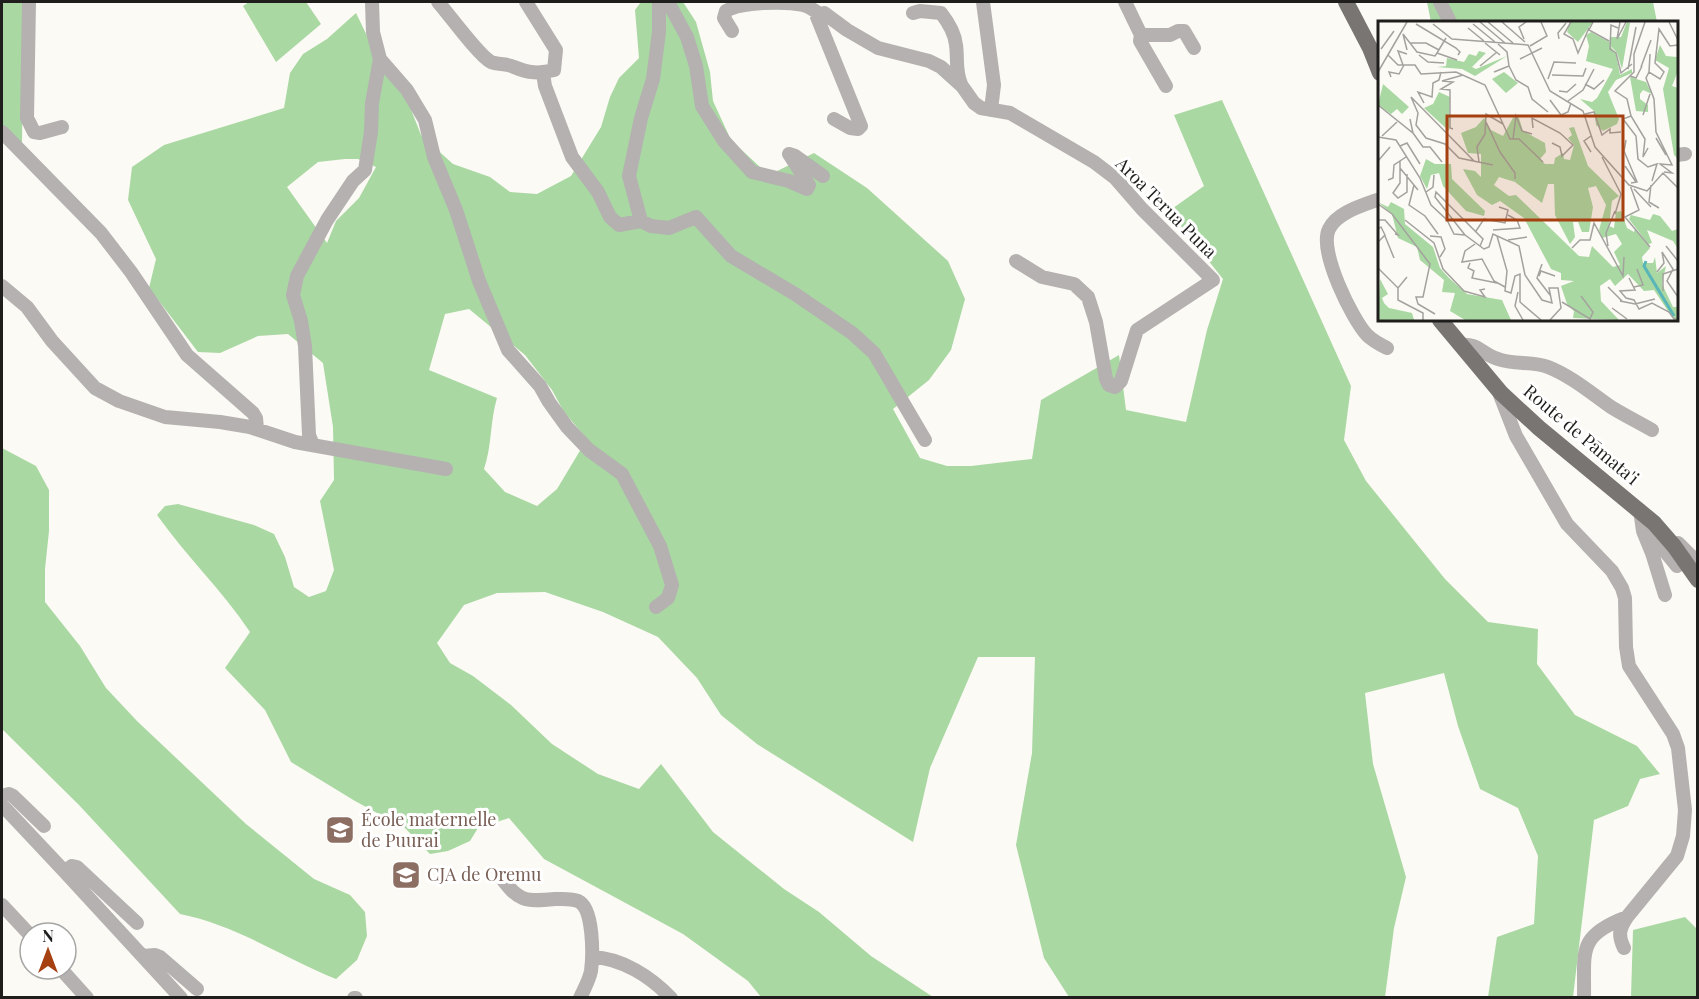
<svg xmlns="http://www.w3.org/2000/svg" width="1699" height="999" viewBox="0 0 1699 999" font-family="'Playfair Display',serif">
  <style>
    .green { fill: #a9d8a3; fill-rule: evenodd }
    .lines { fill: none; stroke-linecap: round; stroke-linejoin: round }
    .minor { stroke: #b4b1b0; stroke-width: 14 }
    .major { stroke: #797572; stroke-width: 16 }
    .labels { text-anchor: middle; stroke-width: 6; stroke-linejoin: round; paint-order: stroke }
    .street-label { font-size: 18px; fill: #1f1e1c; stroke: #fff }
    .education-label { font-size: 18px; fill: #785e54; stroke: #fff; text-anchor: start }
    .inset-river { fill: none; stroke: #58b5b8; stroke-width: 3 }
    .inset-road { fill: none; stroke: #a4a29e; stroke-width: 1.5 }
    .view { fill: #a54011; fill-opacity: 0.15; stroke: #a54011; stroke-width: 3 }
    .inset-edge { fill: none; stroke: #1f1e1c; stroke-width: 3 }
  </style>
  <rect width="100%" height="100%" fill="#fcfaf4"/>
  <path class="green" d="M 2,2 L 23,2 L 22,148 L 2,129 Z
    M 249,2 L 306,2 L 321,24 L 276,62 L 243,6 Z
    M 641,2 L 683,2 L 696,22 L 710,72 L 713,101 L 731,140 L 760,167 L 771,174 L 814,153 L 867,188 L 948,261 L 965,299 L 951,350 L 929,380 L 893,409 L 920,458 L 947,466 L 971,466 L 1032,459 L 1041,400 L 1119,355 L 1126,410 L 1186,422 L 1207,330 L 1223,279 L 1169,211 L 1204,186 L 1174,115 L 1222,100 L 1351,386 L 1344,440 L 1366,481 L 1445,579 L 1488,622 L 1538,629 L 1537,664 L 1575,715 L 1637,746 L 1660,774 L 1640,779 L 1628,806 L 1594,820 L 1573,997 L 1488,997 L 1497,937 L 1534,924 L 1538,856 L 1518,808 L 1480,789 L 1458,726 L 1444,673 L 1365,693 L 1373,764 L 1406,877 L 1394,928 L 1385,997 L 1069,997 L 1044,958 L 1016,845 L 1032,753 L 1035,657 L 978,657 L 930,768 L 913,842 L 757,744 L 721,715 L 697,678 L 658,637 L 603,612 L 545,592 L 497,593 L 464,605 L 437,643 L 450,663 L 473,676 L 511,705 L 552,744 L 598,774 L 639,789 L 661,764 L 713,832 L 784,889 L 819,912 L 871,956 L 933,997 L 761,997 L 748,981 L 683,934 L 544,859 L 509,818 L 478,828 L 470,841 L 448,851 L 430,854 L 405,828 L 355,801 L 291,762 L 265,710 L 225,668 L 250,632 C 222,590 186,556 157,515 L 165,506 L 178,504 L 254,525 L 274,534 L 285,557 L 294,587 L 309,597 L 326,591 L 334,570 L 320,501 L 334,480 L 333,427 L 323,363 L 288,334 L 258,336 L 220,353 L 198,352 L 149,288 L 156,259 L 128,200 L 132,167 L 164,145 L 284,108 L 290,73 L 303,54 L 327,39 L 356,13 L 385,73 L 408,102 L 421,135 L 453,164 L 490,177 L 510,192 L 537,194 L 571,176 L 601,127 L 610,97 L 619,78 L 639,58 L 635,10 ZM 345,159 L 358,159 L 376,167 L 359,198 L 336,221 L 327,243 L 287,187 L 318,162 ZM 469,309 L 525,355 L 552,390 L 564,412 L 587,439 L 557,489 L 537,506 L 505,492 L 484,469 C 492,446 490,421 497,398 L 429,370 L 445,314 Z
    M 1427,2 L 1653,2 L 1657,22 L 1431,22 Z
    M 2,448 L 36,466 L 49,490 L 49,531 L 45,569 L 45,602 L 80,646 L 106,688 L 137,721 L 246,824 L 314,879 L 350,895 L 365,912 L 367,936 L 357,960 L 336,979 C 284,958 236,925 180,914 L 79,805 L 2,729 Z
    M 1685,917 L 1697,929 L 1697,997 L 1631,997 L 1633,930 Z"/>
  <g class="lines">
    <path class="minor" d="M 29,2 L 27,118 L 34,132 L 40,133 L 62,127
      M 438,2 C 448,13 479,56 491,62 C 498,65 506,63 514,67 C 528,73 539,74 554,70 L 556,50 L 526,2
      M 668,2 L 687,37 L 696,66 L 702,106 L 724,141 L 752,172 L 789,181 L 807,189 L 809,185 L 789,154 L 795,156 L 823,176
      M 983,2 L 994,85 L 991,110
      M 1125,2 L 1141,35 L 1170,35 L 1178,31 L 1184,31 L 1194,48
      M 1440,2 L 1450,22
      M 913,13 L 920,11 L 941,13 C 948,22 955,33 956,45 C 958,59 955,70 961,84
      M 732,31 L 724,18 L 726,11 C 741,2 784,1 803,5 C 809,6 815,11 820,14
      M 1141,35 L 1140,41 L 1166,86
      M 380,59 L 407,90 L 425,120 L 434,157 L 456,210 L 479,281 L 508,350 L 540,386 L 549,402 L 567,427 L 589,450 L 622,474 L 660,546 L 672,585 L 668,598 L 656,607
      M 543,73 L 545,86 L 572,157 L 598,192 L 610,217 L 619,225 L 641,221 L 651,226 L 669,228 L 696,217 L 731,256 L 795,294 L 852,333 L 874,353 L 925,440
      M 834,119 L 850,128 L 858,129 L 861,126 L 817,17 L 824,13 L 847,30 L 878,48 L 929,61 L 941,67 L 962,86 L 974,103 L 981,108 L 1010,113 L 1094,162 L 1115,178 L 1142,209 L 1213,280 L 1137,330 L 1121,381 L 1115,387 L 1109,385 L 1106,379 L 1096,322 L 1088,297 L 1074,284 L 1042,277 L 1016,261
      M 2,132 L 101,233 L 131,272 L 187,355 L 253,413 L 256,418 L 257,429
      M 1676,155 L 1685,154
      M 1380,199 C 1364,205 1337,212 1329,229 C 1318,250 1352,319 1367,335 C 1373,341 1379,344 1387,348
      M 641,221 L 629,176 L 641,118 L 653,79 L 659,32 L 659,2
      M 2,286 L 27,307 L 52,341 L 95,388 L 119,401 L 165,417 L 220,422 L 250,427 L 295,442 L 446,469
      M 1460,345 C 1479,343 1481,354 1498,359 C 1514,365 1533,361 1548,367 C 1571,376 1591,393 1611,407 C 1624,415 1638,422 1652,430
      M 1498,390 L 1516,436 L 1567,524 L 1612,571 L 1622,588 L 1625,598 L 1626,647 L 1629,666 L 1673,734 L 1678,748 L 1685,810 L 1683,836 L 1677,856 L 1627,917 C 1619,929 1618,936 1624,948
      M 313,445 L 309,435 L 305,346 L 301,321 L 293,295 L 297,276 L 327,220 L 353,181 L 365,170 L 371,132 L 372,103 L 380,59 L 373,32 L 372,2
      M 1640,510 L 1643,531 L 1652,553 L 1665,595
      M 1647,529 L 1677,566
      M 1678,543 L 1698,563
      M 2,796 L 9,794 L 13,796 L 44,826
      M 2,805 L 65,872 L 181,998
      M 65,871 L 72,866 L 77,867 L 137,923
      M 500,876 C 518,901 524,902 555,899 C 562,899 571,898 578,901 C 594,908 593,956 591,971 C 589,981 584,989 580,998
      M 2,905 L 30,935
      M 143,956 L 155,955 L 160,957 L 197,989
      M 592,957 C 622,958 651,977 671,998
      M 61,969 L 87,998
      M 354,998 L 356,998
      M 1584,998 C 1585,952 1576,936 1627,917"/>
    <path class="major" d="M 1346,2 L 1370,48 L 1380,73
      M 1440,320 L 1501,393 L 1539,428 L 1654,523 L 1674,546 L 1698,580"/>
  </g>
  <defs>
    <g id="school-square" transform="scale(1.5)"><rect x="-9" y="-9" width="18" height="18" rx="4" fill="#8d6e63" stroke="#fff"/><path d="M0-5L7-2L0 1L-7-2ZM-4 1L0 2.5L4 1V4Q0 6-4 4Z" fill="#fff"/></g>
  </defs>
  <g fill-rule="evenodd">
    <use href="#school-square" x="340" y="830"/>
    <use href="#school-square" x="406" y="875"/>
  </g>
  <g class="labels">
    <g class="street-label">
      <text transform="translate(1166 208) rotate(45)" y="6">Aroa Terua Puna</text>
      <text transform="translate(1581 435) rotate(40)" y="6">Route de Pāmata'i</text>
    </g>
    <g class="education-label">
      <text x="361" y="826">École maternelle<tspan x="361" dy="21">de Puurai</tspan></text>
      <text x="427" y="881">CJA de Oremu</text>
    </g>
  </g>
  <g transform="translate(1378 21)">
    <rect width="300" height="300" fill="#fcfaf4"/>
    <path d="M 192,1 L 215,1 L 200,21 L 189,11 ZM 249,1 L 252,2 L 244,48 L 239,32 L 231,23 L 238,33 L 242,54 L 254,48 L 254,52 L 238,59 L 230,71 L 241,98 L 239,103 L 225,110 L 218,104 L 216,90 L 202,78 L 214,81 L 219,77 L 235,48 L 208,40 L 211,25 L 208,14 L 213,11 L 231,21 L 233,16 L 243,16 ZM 282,24 L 288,35 L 299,36 L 300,50 L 294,65 L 300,67 L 300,138 L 296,134 L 285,68 L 291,47 L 277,39 ZM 101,30 L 108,32 L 94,46 L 98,48 L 129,35 L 97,55 L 84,48 L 59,46 L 68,45 L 69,37 L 86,41 L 91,33 L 98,35 ZM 126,51 L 140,62 L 128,72 L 114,58 ZM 252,56 L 268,61 L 274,73 L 265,69 L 262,73 L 262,78 L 270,84 L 270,91 L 258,90 ZM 5,63 L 31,86 L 24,93 L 19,88 L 13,93 L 0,84 ZM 61,71 L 72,76 L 71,110 L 46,87 L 55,83 ZM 136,95 L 141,97 L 145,110 L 167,122 L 168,131 L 162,138 L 167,143 L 176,143 L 177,137 L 185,132 L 186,138 L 192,139 L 196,124 L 190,117 L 194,114 L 191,107 L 196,106 L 210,145 L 241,175 L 234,180 L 231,205 L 236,207 L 238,191 L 243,190 L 249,207 L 256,211 L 257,208 L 272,227 L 264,236 L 265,242 L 275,242 L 277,236 L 279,252 L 288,245 L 284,263 L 295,286 L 300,286 L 300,299 L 296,299 L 276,269 L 266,270 L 250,253 L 237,265 L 232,258 L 222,265 L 223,280 L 241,299 L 195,297 L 196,290 L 189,283 L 183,265 L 196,260 L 183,259 L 183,252 L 173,248 L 146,197 L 122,180 L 114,184 L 99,174 L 85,148 L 97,150 L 103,156 L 103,133 L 90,132 L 83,112 L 98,106 L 106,97 L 113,109 L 125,115 ZM 121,156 L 137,161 L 164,182 L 170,163 L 176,163 L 177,194 L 192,223 L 197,216 L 195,201 L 200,201 L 204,211 L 211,211 L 215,186 L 210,167 L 218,165 L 228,184 L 221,209 L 224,217 L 238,213 L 244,223 L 236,231 L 242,244 L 235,246 L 214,225 L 211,236 L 201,235 L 138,174 L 131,175 L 116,164 ZM 48,138 L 57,143 L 73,143 L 74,158 L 107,190 L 106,195 L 88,190 L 65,165 L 61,152 L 53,154 L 49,168 L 42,155 ZM 0,181 L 10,186 L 13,181 L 26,188 L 27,203 L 55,226 L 62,247 L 71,257 L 89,273 L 124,279 L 133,299 L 87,299 L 72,290 L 77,272 L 64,271 L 66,259 L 42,239 L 39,226 L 20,217 L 14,193 ZM 275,193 L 282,195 L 294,210 L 300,208 L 300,228 L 295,220 L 269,209 L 274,222 L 270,223 L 251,198 L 253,194 L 272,199 ZM 2,258 L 10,273 L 4,277 L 6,282 L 11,287 L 34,292 L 36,299 L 0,299 Z" fill="#a9d8a3" fill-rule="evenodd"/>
    <path class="inset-river" d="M 268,240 L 266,245 L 296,295"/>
    <path class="inset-road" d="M 102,1 L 127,22M 110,1 L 135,22M 124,1 L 147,21M 193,1 L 186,13 L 195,18 L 200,32 L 211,7M 215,1 L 211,9 L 231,20M 242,1 L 239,18 L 248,1M 267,1 L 256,33 L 256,51 L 237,70 L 249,78 L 253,95 L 267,118 L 265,136 L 270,127M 291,1 L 300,19M 38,3 L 78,27 L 82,31 L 80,34M 55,3 L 74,18 L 150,24 L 172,70 L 205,90 L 217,126 L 251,164 L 269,170 L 285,152 L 300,167M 95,3 L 117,21M 90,7 L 106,20M 240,7 L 233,4 L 232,28 L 238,32 L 243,52 L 254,43M 146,18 L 141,6 L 148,1M 181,18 L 180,12 L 188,2M 107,22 L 122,34M 152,25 L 169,15 L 163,1M 3,28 L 16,10M 29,29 L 25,13 L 32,22M 61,29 L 48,22 L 32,22 L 39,31 L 57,35 L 59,32 L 68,17M 59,32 L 79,39M 10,34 L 20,44 L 37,44 L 43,53 L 78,51 L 107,64 L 132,118 L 141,118 L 165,141M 41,34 L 50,41 L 66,42M 142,38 L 164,27M 25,44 L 20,30 L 29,33M 102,45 L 119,31M 131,45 L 138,59 L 150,66 L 154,78 L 170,91M 263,46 L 273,19M 250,48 L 258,6M 0,51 L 29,1M 116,51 L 131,45 L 129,31 L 120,23M 271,51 L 272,33M 174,54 L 205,55 L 208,47M 252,55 L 258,57 L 264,45M 13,56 L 11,51 L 21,53 L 26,44M 170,58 L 176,41 L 198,42M 207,63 L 216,68 L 226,59M 181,70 L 189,71 L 198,63M 172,79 L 183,94 L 190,91 L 193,82M 190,80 L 205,69 L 216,48M 46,82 L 40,71 L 54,76 L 55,62 L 61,59 L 63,51M 0,84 L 35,112 L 32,98M 207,93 L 216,91 L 224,114 L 232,108 L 232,112 L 243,111M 265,94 L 272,73M 253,95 L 245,98 L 258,115 L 260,138 L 270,146 L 279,143 L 274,160M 108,101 L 122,131 L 137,152 L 137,158M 155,107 L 154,97 L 182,112 L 195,124 L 184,135 L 182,126 L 174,122M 75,108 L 72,107 L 72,69 L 63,68 L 75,61 L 64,60 L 85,54M 35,112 L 45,126 L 52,126 L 64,141M 4,115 L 19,101M 0,116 L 18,119 L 42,157 L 53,184 L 69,199 L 76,213 L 87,214 L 106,228 L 111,226 L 115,213 L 141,225 L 147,254 L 164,279 L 174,282 L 171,267 L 180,267 L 183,287 L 172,299M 278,117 L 288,134M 135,118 L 138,95 L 144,110 L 154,113M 248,119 L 246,130 L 259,161 L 253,162M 22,125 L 29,122 L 42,143M 213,131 L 206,120 L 213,115M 224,136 L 243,173 L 237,193M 0,140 L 12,126M 22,140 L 22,162 L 15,172 L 20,177 L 29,171 L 29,153M 96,140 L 33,76 L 40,92 L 38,104 L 48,117 L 67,123 L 81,137 L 115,144M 101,141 L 99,126 L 107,113 L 108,93 L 125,103M 247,145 L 258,161M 22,147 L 40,169M 286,151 L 294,152 L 282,143 L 294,144 L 278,111 L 276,78 L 268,57 L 271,51 L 282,58 L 286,51 L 277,42 L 281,8 L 292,25 L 300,24M 10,159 L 15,157 L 16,144 L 28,136M 36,164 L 31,184 L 47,195 L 60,213M 252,164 L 261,189 L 247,196 L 272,226M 273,164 L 271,181 L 281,187M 256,168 L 273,186M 48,171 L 55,166 L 56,154M 0,183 L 14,193 L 52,243 L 45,276 L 38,276 L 40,283 L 57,293M 0,199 L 7,199 L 20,214 L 17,213M 27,199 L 56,222 L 65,248 L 86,270 L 107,276 L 102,269 L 107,268M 0,208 L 3,206 L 7,214 L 0,221M 115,209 L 142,207 L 139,199 L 130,194M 98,210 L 106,198 L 127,202 L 130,189 L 121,186M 87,214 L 57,176 L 58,171 L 105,218 L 102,225M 7,215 L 16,237M 52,215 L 63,216 L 67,228 L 62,236M 119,215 L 129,250 L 127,270 L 133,272 L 137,255 L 142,253 L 142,281 L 163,299M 130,219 L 149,216M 97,223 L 87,230 L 84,241 L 104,238 L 116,260 L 127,266M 230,225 L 228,212 L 237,190M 288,225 L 300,240M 194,227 L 202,219 L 212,219 L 216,202 L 245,255 L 246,236M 92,242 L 90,247 L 96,250 L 94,257 L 119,262M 164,243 L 159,257 L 172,274M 0,247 L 20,267 L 29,256M 279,251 L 286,242 L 284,231 L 295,248 L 289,260 L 300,276M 161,255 L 163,250 L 177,255M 251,257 L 257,269 L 242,270 L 248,277 L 256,279 L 261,288 L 274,282 L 291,291 L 296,298 L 300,297M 230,266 L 244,280M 256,266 L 265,264 L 259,248M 20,267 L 20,279 L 45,292 L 45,299M 285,270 L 285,253 L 300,248M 140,271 L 137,285 L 145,299M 242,280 L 257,283 L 277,278M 184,281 L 212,298 L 215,291 L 203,275M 234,287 L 249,298"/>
    <path class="view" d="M 69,95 L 245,95 L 245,199 L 69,199 Z"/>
    <rect width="300" height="300" class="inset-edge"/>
  </g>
  <rect width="1699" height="999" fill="none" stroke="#1f1e1c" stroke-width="6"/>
  <g transform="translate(48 951)"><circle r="28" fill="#ffffff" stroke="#a5a5a4" stroke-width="1.5"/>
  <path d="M0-4.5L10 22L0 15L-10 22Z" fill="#a54011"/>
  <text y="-9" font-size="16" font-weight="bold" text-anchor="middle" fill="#1f1e1c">N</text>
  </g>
</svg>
